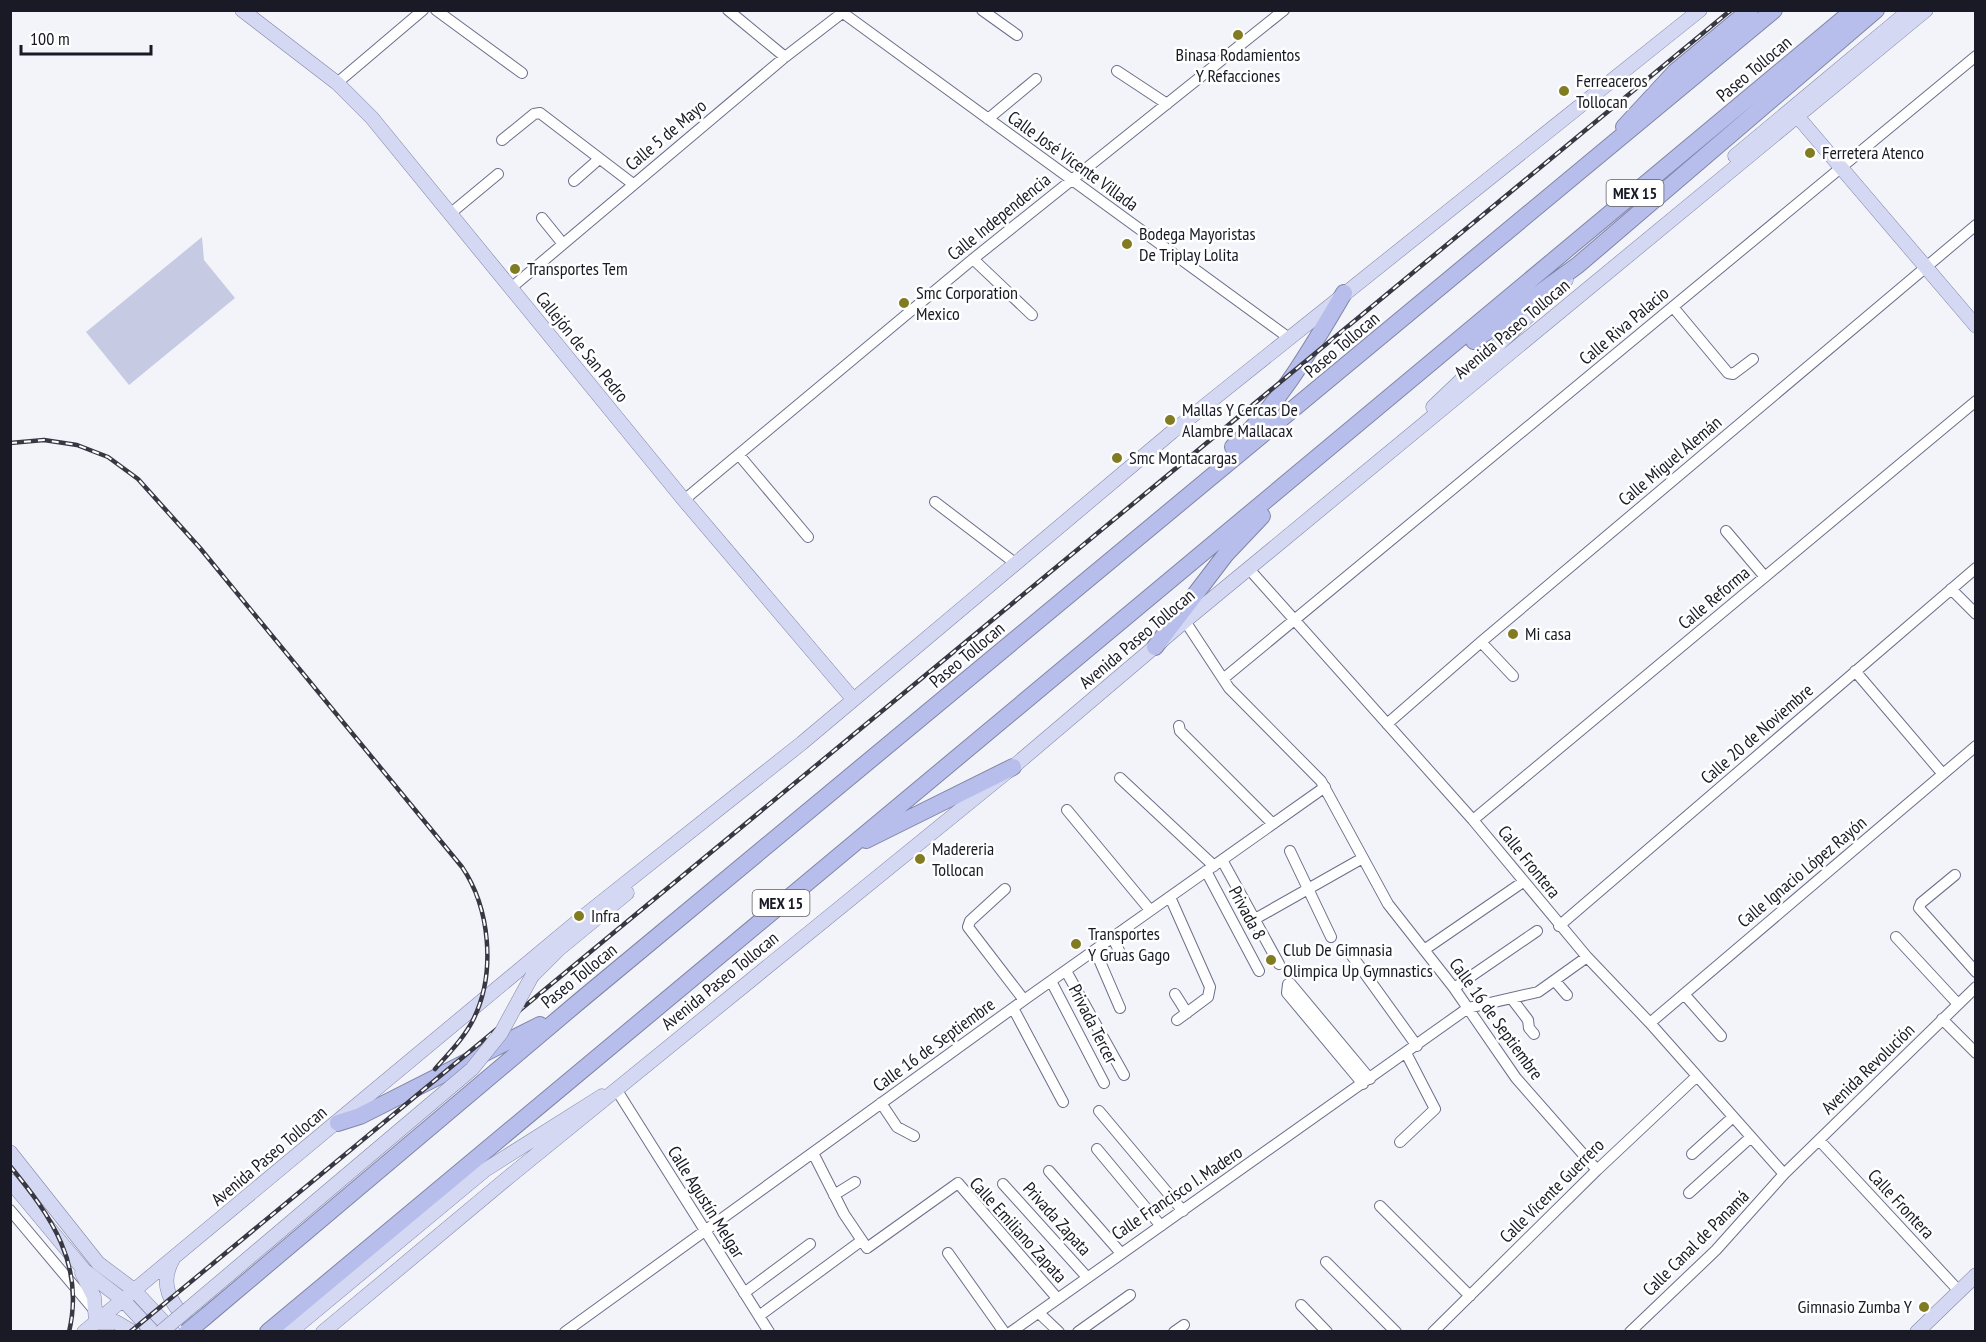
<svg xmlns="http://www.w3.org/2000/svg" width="1986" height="1342" viewBox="0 0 1986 1342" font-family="'PT Sans Narrow',sans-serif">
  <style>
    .garden { fill: #c6cae3 }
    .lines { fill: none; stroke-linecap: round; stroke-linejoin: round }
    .minor-casing { stroke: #6b6f8a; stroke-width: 12 }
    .major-casing { stroke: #8085a6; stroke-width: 15 }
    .highway-casing { stroke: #8085a6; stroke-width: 18 }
    .minor { stroke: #fff; stroke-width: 10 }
    .major { stroke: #d4d8f3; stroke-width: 14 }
    .highway { stroke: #b8beeb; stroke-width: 16 }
    .rail-casing { stroke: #373843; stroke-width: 4.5 }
    .rail { stroke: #fff; stroke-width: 2; stroke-dasharray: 7; stroke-linecap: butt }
    .major-bridge-casing { stroke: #8085a6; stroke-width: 15; stroke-linecap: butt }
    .highway-bridge-casing { stroke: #8085a6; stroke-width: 18; stroke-linecap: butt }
    .major-bridge { stroke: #d4d8f3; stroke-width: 14 }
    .highway-bridge { stroke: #b8beeb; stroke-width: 16 }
    .poi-dot { fill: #817b21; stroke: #fff; stroke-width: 2 }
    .labels { text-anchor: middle; stroke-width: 5; stroke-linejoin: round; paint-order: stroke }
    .shield { fill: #fff; stroke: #5e5f66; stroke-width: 1.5 }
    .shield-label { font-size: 16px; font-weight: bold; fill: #191a25 }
    .poi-label { font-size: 18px; fill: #191a25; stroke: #fff; text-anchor: start }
    .street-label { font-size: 18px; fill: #191a25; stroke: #fff }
  </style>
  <rect width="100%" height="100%" fill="#f3f4fa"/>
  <path class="garden" d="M 202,237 L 204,260 L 235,298 L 129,385 L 86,332 Z"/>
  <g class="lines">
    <g class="minor-casing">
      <path id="minor" d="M 436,10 L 522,73
        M 728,10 L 785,57
        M 839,10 L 1289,338
        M 982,10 L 1017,35
        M 1117,71 L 1167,104
        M 337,83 L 423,10
        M 988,119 L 1036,79
        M 502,140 L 534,114 L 540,113 L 633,184
        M 574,181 L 599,159
        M 451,213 L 498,174
        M 542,218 L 563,244
        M 973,259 L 1032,315
        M 511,288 L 785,57 L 846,10
        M 1673,307 L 1728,373 L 1733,374 L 1753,359
        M 739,455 L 808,537
        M 684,500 L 973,259 L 1284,10
        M 935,502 L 1015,563
        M 1726,531 L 1765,577
        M 1249,569 L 1473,820 L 1587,957 L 1650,1023 L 1784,1174
        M 1951,589 L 1976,614
        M 1185,621 L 1229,688 L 1321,781 L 1388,904 L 1454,988 L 1516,1078 L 1597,1170
        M 1481,642 L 1513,676
        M 1855,671 L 1942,773
        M 1223,679 L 1976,56
        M 1387,724 L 1481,642 L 1976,225
        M 1179,726 L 1180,731 L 1273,824
        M 1120,778 L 1214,866
        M 1067,810 L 1150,910
        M 1473,820 L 1976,401
        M 1290,851 L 1331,937
        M 1222,860 L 1279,964
        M 1206,871 L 1259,971
        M 1955,875 L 1921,903 L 1919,908 L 1976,972
        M 1005,889 L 970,921 L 968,927 L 1024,1000
        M 1170,897 L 1210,987 L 1208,997 L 1177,1020
        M 1255,919 L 1361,859
        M 1559,926 L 1976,568
        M 1896,937 L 1958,1004
        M 1113,938 L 1121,955
        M 1095,950 L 1120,1008
        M 1424,950 L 1523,882
        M 1350,953 L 1417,1046
        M 1066,971 L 1124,1075
        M 1051,981 L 1104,1083
        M 1555,981 L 1567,995
        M 1454,988 L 1537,931
        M 1175,994 L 1187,1013
        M 1684,994 L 1721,1036
        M 1512,999 L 1528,1020 L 1529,1028 L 1534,1034
        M 1013,1008 L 1063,1102
        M 1942,1019 L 1976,1053
        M 1650,1023 L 1976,746
        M 1363,1084 L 1287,993 L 1288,984 L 1290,983 L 1370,1079
        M 616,1089 L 769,1332
        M 881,1103 L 897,1127 L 914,1136
        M 1099,1111 L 1183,1211
        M 1819,1140 L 1959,1291
        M 1400,1142 L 1435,1109 L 1406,1053
        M 1097,1149 L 1161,1226
        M 813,1153 L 844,1214 L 867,1248 L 958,1183 L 1057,1298
        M 1692,1154 L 1733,1117
        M 1049,1171 L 1120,1252
        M 1003,1184 L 1086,1276
        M 1689,1193 L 1751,1137
        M 834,1195 L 855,1182
        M 1380,1206 L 1470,1296
        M 10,1210 L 95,1311
        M 948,1253 L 1004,1332
        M 1326,1262 L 1396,1332
        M 744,1293 L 810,1244
        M 1301,1305 L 1327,1332
        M 1039,1313 L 1059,1332
        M 759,1316 L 861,1241
        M 565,1332 L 1024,1000 L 1325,787
        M 1011,1332 L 1468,1008 L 1538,992 L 1587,957
        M 1078,1332 L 1130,1295
        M 1174,1332 L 1184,1325
        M 1433,1332 L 1597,1170 L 1697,1076
        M 1630,1332 L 1716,1250 L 1784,1174 L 1976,987"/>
    </g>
    <g class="major-casing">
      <path id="major" d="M 242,10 L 337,83 L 372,118 L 684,500 L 853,699
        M 1792,110 L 1976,326
        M 1735,156 L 1910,10
        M 1433,407 L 1566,280
        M 532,976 L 559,949 L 627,893
        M 10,1152 L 98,1263 L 134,1290 L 173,1332
        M 10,1181 L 84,1270 L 123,1300 L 153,1332
        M 173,1259 C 155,1290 178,1309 196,1332
        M 82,1273 L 94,1297 L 96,1322
        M 96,1322 L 116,1322 L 133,1332
        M 84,1332 L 584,916 L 802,743 L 1172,432 L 1700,10
        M 290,1332 L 485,1170 L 602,1096
        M 323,1332 L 510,1176 L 1013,767 L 1185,621 L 1926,10
        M 1917,1332 L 1976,1275"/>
    </g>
    <g class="highway-casing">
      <path id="highway" d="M 1624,127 L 1675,72 L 1750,10
        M 1474,341 L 1578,265 L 1876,10
        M 1233,447 C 1280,404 1312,347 1344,293
        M 1155,647 L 1226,554 L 1262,516
        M 866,840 L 1013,767
        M 338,1123 L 360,1116 L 540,1025
        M 205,1317 L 582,999 L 1774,10
        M 268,1332 L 1854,10"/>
    </g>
    <use href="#minor" class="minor"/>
    <use href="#major" class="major"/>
    <use href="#highway" class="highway"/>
    <g class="rail-casing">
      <path id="rail" d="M 10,443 L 44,440 L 77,445 L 108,457 L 138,479 L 200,548 L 462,867 C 490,908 496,972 474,1018 C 465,1037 449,1053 435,1069
        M 10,1166 C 51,1216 85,1264 69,1332
        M 130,1332 L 1731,10"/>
    </g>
    <use href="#rail" class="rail"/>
    <g class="major-bridge-casing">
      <path id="major-bridge" d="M 161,1332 L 472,1069 L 501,1033 L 532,976"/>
    </g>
    <g class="highway-bridge-casing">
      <path id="highway-bridge" d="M 187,1332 L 205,1317"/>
    </g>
    <use href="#major-bridge" class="major-bridge"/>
    <use href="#highway-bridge" class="highway-bridge"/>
  </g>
  <g class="poi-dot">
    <circle cx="1238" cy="35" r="6"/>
    <circle cx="1564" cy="91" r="6"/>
    <circle cx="1810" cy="153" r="6"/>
    <circle cx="1127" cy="244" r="6"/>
    <circle cx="515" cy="269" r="6"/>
    <circle cx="904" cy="303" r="6"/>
    <circle cx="1170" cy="420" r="6"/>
    <circle cx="1117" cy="458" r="6"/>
    <circle cx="1513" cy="634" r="6"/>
    <circle cx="920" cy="859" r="6"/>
    <circle cx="579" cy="916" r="6"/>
    <circle cx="1076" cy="944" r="6"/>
    <circle cx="1271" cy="960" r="6"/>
    <circle cx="1924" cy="1307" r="6"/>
  </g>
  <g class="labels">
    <g class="shield">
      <rect x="1606.5" y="180" width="57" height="26" rx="4.5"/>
      <rect x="752.5" y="890" width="57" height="26" rx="4.5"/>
    </g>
    <g class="shield-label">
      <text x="1635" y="199">MEX 15</text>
      <text x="781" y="909">MEX 15</text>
    </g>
    <g class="poi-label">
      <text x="1238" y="61" text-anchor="middle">Binasa Rodamientos<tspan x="1238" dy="21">Y Refacciones</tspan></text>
      <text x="1576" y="87">Ferreaceros<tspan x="1576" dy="21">Tollocan</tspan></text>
      <text x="1822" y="159">Ferretera Atenco</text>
      <text x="1139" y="240">Bodega Mayoristas<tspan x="1139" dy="21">De Triplay Lolita</tspan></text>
      <text x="527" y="275">Transportes Tem</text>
      <text x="916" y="299">Smc Corporation<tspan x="916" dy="21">Mexico</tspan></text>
      <text x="1182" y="416">Mallas Y Cercas De<tspan x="1182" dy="21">Alambre Mallacax</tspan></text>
      <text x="1129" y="464">Smc Montacargas</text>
      <text x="1525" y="640">Mi casa</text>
      <text x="932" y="855">Madereria<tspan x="932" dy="21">Tollocan</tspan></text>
      <text x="591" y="922">Infra</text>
      <text x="1088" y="940">Transportes<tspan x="1088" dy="21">Y Gruas Gago</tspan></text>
      <text x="1283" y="956">Club De Gimnasia<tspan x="1283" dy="21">Olimpica Up Gymnastics</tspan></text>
      <text x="1912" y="1313" text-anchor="end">Gimnasio Zumba Y</text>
    </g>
    <g class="street-label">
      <text transform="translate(1754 69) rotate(-40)" y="6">Paseo Tollocan</text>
      <text transform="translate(666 135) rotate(-40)" y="6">Calle 5 de Mayo</text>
      <text transform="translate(1073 161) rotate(36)" y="6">Calle José Vicente Villada</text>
      <text transform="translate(999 217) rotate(-39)" y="6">Calle Independencia</text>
      <text transform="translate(1624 326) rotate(-40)" y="6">Calle Riva Palacio</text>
      <text transform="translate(1512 329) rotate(-40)" y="6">Avenida Paseo Tollocan</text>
      <text transform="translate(1342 345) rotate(-40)" y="6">Paseo Tollocan</text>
      <text transform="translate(582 347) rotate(51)" y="6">Callejón de San Pedro</text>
      <text transform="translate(1670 461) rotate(-40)" y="6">Calle Miguel Alemán</text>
      <text transform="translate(1714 598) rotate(-40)" y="6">Calle Reforma</text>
      <text transform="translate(1137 639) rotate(-40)" y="6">Avenida Paseo Tollocan</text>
      <text transform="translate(967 655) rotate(-40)" y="6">Paseo Tollocan</text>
      <text transform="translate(1757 734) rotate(-41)" y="6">Calle 20 de Noviembre</text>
      <text transform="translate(1529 862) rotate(51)" y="6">Calle Frontera</text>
      <text transform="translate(1802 872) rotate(-40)" y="6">Calle Ignacio López Rayón</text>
      <text transform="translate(1247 913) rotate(62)" y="6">Privada 8</text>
      <text transform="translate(579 976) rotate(-39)" y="6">Paseo Tollocan</text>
      <text transform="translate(720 981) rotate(-39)" y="6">Avenida Paseo Tollocan</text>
      <text transform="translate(1496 1019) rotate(54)" y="6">Calle 16 de Septiembre</text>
      <text transform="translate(1093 1024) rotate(63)" y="6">Privada Tercer</text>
      <text transform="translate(934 1045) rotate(-36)" y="6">Calle 16 de Septiembre</text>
      <text transform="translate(1868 1069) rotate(-44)" y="6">Avenida Revolución</text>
      <text transform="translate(269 1156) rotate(-40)" y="6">Avenida Paseo Tollocan</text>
      <text transform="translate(1552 1191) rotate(-45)" y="6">Calle Vicente Guerrero</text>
      <text transform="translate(1177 1193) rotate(-34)" y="6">Calle Francisco I. Madero</text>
      <text transform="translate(706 1202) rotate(58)" y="6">Calle Agustín Melgar</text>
      <text transform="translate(1901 1204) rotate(47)" y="6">Calle Frontera</text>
      <text transform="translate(1057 1219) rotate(48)" y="6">Privada Zapata</text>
      <text transform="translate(1018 1230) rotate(48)" y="6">Calle Emiliano Zapata</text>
      <text transform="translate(1696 1243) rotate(-45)" y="6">Calle Canal de Panamá</text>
    </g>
  </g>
  <rect width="1986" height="1342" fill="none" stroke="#191a25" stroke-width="24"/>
  <path d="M21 45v9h130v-9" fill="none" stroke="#191a25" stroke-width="3"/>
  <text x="30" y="45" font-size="18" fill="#191a25" stroke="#ffffff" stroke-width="4.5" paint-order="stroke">100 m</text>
</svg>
